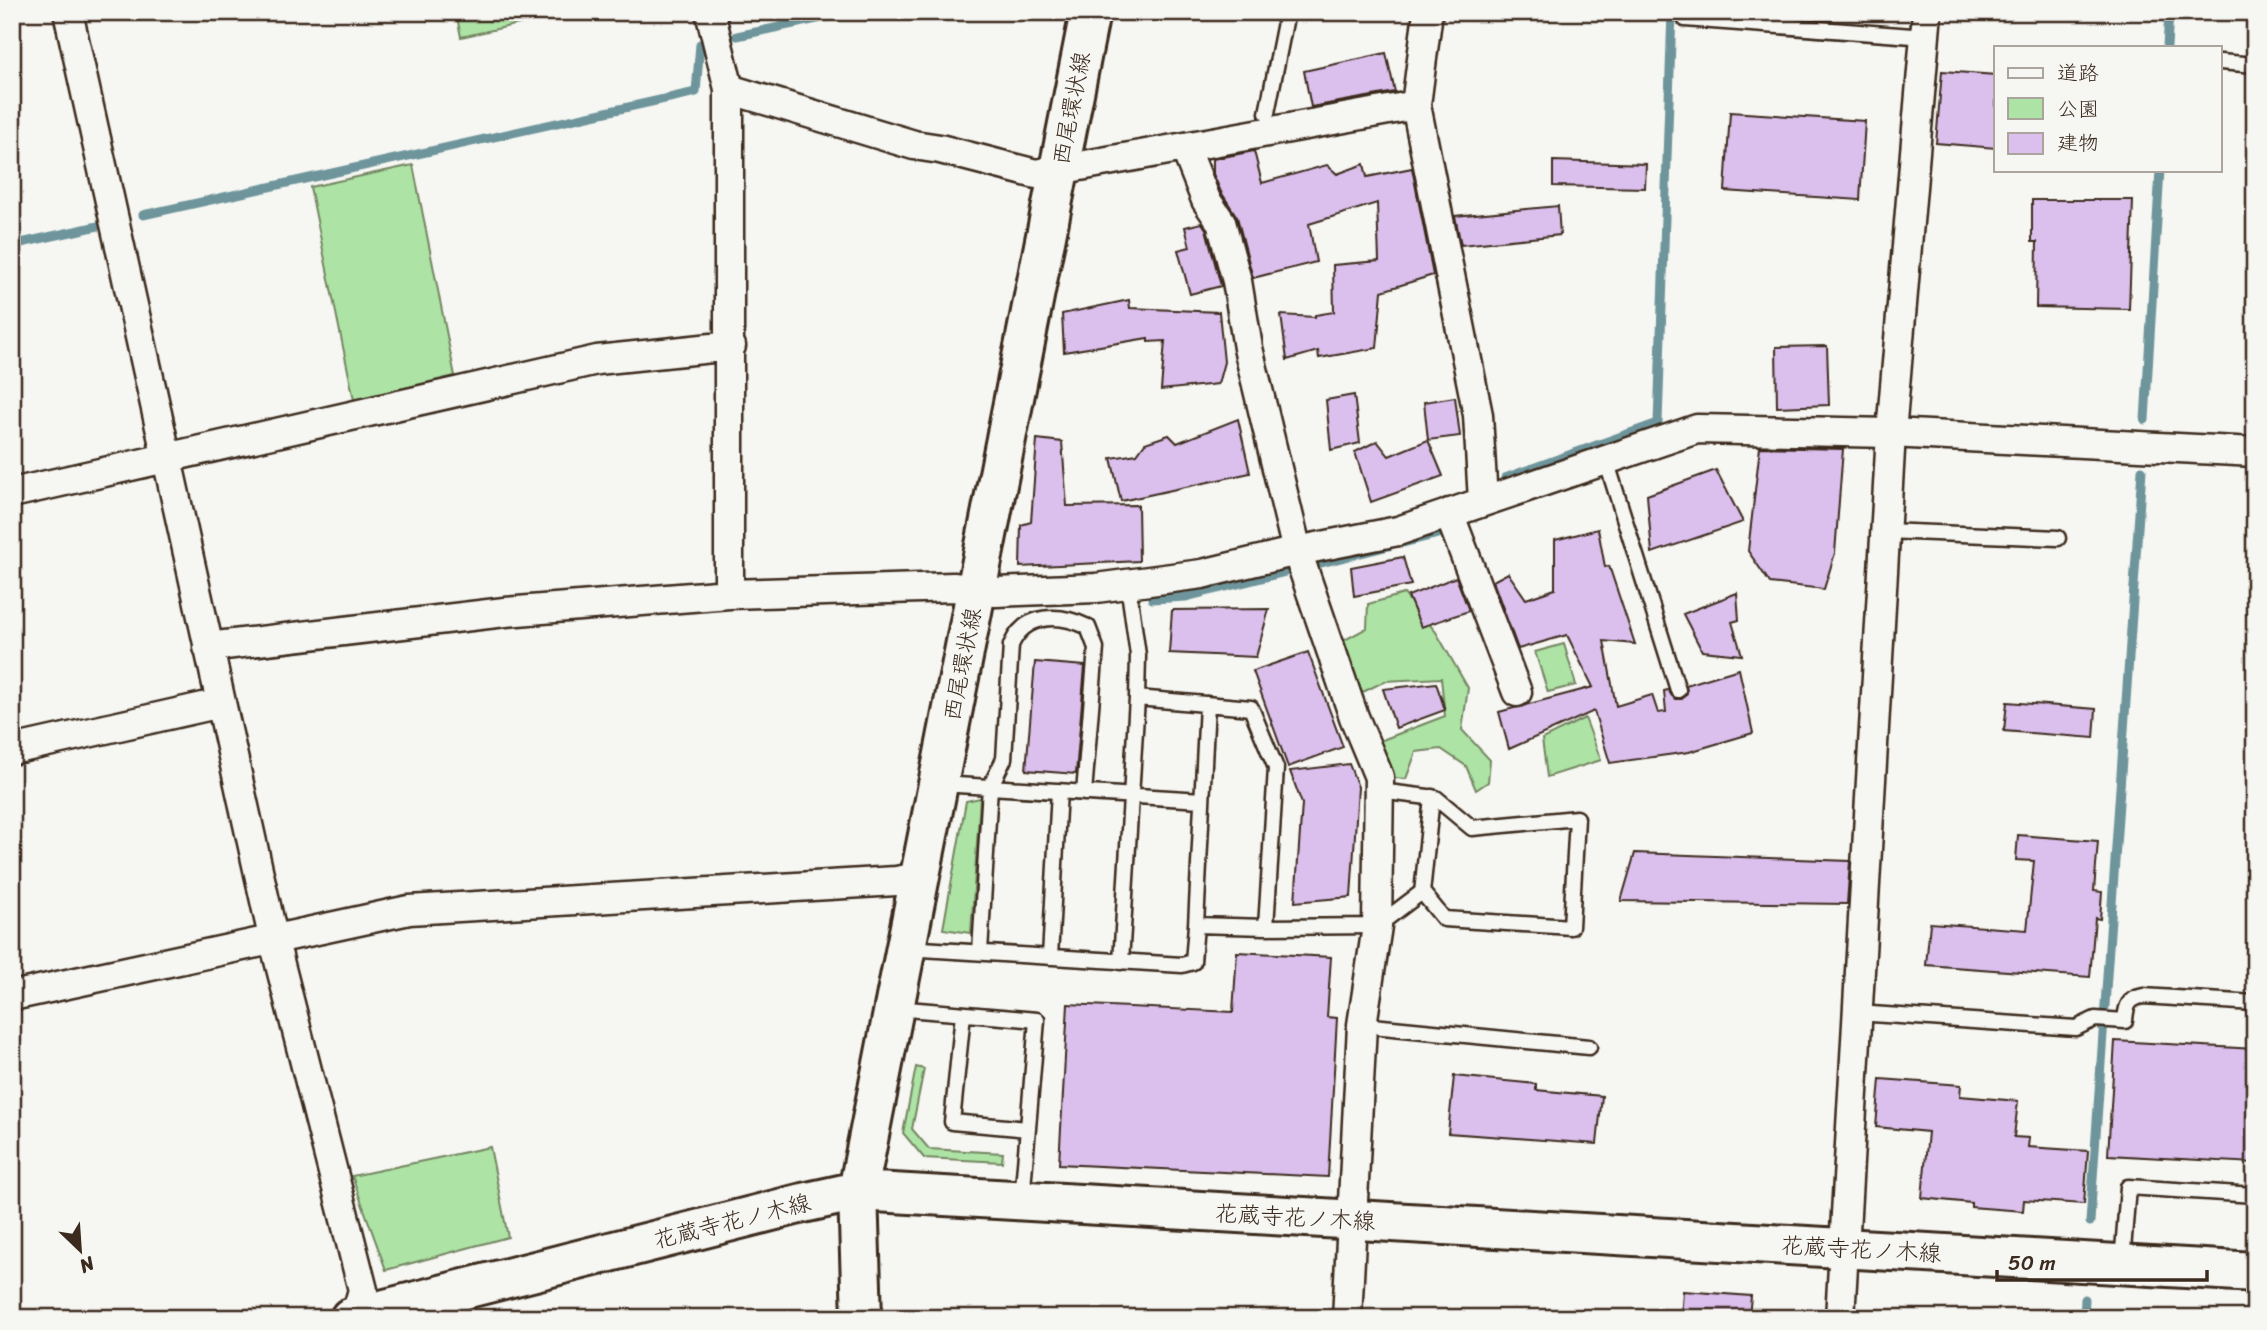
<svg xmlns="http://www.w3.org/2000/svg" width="2267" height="1330" viewBox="0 0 2267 1330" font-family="Sriracha,'Klee One',sans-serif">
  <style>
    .green { fill: #ade3a5; stroke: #748662; stroke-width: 2 }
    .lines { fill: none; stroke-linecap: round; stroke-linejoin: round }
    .stream { stroke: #6d959b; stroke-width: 9 }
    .building { fill: #dbbfed; stroke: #3b2a1e; stroke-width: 2 }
    .lane-casing { stroke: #3b2a1e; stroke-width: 19 }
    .street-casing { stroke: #3b2a1e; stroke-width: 33 }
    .secondary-casing { stroke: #3b2a1e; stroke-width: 44 }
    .lane { stroke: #f6f6f2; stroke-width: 14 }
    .street { stroke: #f6f6f2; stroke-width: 28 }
    .secondary { stroke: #f6f6f2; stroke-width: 38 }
    .labels { text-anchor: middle; stroke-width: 6; stroke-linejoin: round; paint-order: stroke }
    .street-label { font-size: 23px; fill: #3b2a1e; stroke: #f6f6f2 }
  </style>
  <rect width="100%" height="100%" fill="#f6f6f2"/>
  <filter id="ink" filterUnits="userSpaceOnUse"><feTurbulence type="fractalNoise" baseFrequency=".0143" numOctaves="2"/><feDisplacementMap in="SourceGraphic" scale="14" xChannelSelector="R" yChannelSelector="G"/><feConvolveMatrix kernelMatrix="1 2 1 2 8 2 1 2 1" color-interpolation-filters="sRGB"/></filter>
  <g filter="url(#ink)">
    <path class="green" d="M 456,12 L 572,12 L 461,37 Z
      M 413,165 L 455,376 L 354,400 L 310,187 Z
      M 1404,594 L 1436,632 L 1468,688 L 1462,730 L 1490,760 L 1488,782 L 1476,790 L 1466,766 L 1441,749 L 1416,752 L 1406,779 L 1384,777 L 1377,742 L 1445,716 L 1441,678 L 1385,681 L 1361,693 L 1341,642 L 1367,628 L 1368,604 Z
      M 1564,644 L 1576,685 L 1548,692 L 1535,652 Z
      M 1585,718 L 1601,760 L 1547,777 L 1542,739 Z
      M 980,798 L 971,933 L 943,929 L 966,801 Z
      M 916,1067 L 924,1069 L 912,1129 L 929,1149 L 1003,1153 L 1002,1162 L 924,1158 L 903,1133 Z
      M 490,1147 L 508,1237 L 386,1270 L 352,1176 Z"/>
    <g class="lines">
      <path class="stream" d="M 737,36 L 850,12
        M 2167,47 L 2169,12
        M 143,215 L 696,92 L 700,44
        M 12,245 L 98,226
        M 2145,420 L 2160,170
        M 1505,478 L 1658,423 L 1672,12
        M 1403,543 L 1450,531
        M 1152,599 L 1186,597 L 1389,546
        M 2090,1222 L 2142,470
        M 2084,1318 L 2085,1299"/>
    </g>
    <path class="building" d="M 1386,53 L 1395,92 L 1311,107 L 1304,71 Z
      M 1942,71 L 1996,75 L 1996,148 L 1936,143 Z
      M 1730,112 L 1865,121 L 1860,200 L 1725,191 Z
      M 1254,151 L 1262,183 L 1327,165 L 1337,174 L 1364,164 L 1367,177 L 1412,168 L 1433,275 L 1382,291 L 1377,348 L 1319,358 L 1318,351 L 1287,360 L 1281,315 L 1315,317 L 1315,315 L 1334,312 L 1333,265 L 1379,261 L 1377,203 L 1309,224 L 1316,262 L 1253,278 L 1237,217 L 1221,192 L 1213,174 L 1213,159 Z
      M 1553,161 L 1646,164 L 1645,188 L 1553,186 Z
      M 2032,200 L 2133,200 L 2129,309 L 2036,307 L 2037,242 L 2032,242 Z
      M 1558,206 L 1560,235 L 1461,245 L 1455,216 Z
      M 1202,223 L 1206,229 L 1221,286 L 1190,294 L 1178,250 L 1190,247 L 1185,227 Z
      M 1129,300 L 1130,308 L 1219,312 L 1224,362 L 1218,384 L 1161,390 L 1165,341 L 1148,342 L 1148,338 L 1064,352 L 1062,314 Z
      M 1827,346 L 1829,405 L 1777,407 L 1776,347 Z
      M 1354,395 L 1360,443 L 1331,450 L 1326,400 Z
      M 1455,397 L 1460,436 L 1428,440 L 1424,402 Z
      M 1238,419 L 1250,473 L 1121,501 L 1111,458 L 1137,454 L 1145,443 L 1169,435 L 1177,443 Z
      M 1037,439 L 1062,442 L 1067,506 L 1138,505 L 1139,561 L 1020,567 L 1021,525 L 1031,522 Z
      M 1428,440 L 1443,476 L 1371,502 L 1355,452 L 1377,441 L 1389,456 Z
      M 1760,447 L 1843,449 L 1835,553 L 1824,589 L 1770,583 L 1748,551 Z
      M 1716,470 L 1743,522 L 1652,553 L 1647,495 Z
      M 1598,529 L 1605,567 L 1609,566 L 1635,644 L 1604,641 L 1616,706 L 1652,695 L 1658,713 L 1666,712 L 1664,691 L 1668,690 L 1675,699 L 1682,699 L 1687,693 L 1686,685 L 1739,669 L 1753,733 L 1689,752 L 1610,763 L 1594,711 L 1509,749 L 1499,712 L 1593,687 L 1567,635 L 1518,649 L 1493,581 L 1508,573 L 1526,599 L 1555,589 L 1555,540 Z
      M 1403,557 L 1411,585 L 1354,596 L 1351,567 Z
      M 1456,577 L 1469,611 L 1421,627 L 1408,596 Z
      M 1737,593 L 1739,620 L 1732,622 L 1742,655 L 1702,651 L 1683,614 Z
      M 1269,609 L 1256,657 L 1169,653 L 1172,610 Z
      M 1308,652 L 1343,747 L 1288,767 L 1253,671 Z
      M 1035,662 L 1085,666 L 1076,774 L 1026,770 Z
      M 1436,683 L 1445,710 L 1396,728 L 1383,689 Z
      M 2007,702 L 2096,709 L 2094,738 L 2004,731 Z
      M 1349,764 L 1358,787 L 1351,897 L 1295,902 L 1302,804 L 1290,771 Z
      M 2018,835 L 2098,841 L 2094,891 L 2102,892 L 2100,919 L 2095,918 L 2090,977 L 1926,965 L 1930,923 L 2027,930 L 2034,861 L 2016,860 Z
      M 1635,853 L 1850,861 L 1847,904 L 1621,901 Z
      M 1237,952 L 1331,957 L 1327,1017 L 1337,1018 L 1328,1177 L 1059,1164 L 1068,1004 L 1233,1012 Z
      M 2115,1041 L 2255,1049 L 2255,1163 L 2108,1155 Z
      M 1454,1076 L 1536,1084 L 1536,1090 L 1602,1096 L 1597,1144 L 1448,1133 Z
      M 1880,1079 L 1961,1085 L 1960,1096 L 2018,1101 L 2014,1137 L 2029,1138 L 2028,1147 L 2088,1151 L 2084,1204 L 2024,1200 L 2023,1211 L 1971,1207 L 1971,1203 L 1922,1198 L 1928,1132 L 1876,1127 Z
      M 1683,1291 L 1751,1296 L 1749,1318 L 1681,1318 Z"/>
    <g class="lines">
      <g class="lane-casing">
        <path id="lane" d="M 1685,19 L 1926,37
          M 2220,62 L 2255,65
          M 1267,113 L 1287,12
          M 1606,460 L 1678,690
          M 1885,531 L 2058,538
          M 1128,584 L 1138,655 L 1137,698 L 1251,708 L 1276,768 L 1266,927
          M 941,784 L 1202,800
          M 1422,893 L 1432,797
          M 1196,925 L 1207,704
          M 906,948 L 1182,965 L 1193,962 L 1196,925 L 1266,927 L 1377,926 L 1422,892 L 1444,919 L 1571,927 L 1577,818 L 1472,828 L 1436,798 L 1379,791
          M 980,952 L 990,787 L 1004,759 L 1011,645 C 1025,613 1059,613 1088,627 L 1096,648 L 1084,793
          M 1050,957 L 1059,791
          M 1121,962 L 1137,698
          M 895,1008 L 1037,1020 L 1022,1200
          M 1857,1013 L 2076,1028 L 2095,1019 L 2125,1021 C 2126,1006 2128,999 2143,996 L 2255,1003
          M 963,1014 L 952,1122 L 1028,1129
          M 1362,1025 L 1589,1047
          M 2122,1263 L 2128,1187 L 2255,1195"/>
      </g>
      <g class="street-casing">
        <path id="street" d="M 68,12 L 273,937 L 363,1290 L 355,1318
          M 710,12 L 729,89 L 729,594
          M 1428,12 L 1416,105 L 1478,415 L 1483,501
          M 729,89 L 914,145 L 940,149 L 1036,174 L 1416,105
          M 1185,147 L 1206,200 L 1221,222 L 1237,281 L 1248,348 L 1297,551 L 1354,717 L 1379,777 L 1377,926 L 1362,1025 L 1347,1318
          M 12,493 L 597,360 L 731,346
          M 1449,513 L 1517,692
          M 208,647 L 505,612 L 729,594 L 953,587 L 996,592 L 1096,588 L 1202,574 L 1297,551 L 1398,531 L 1697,429 L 1891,433 L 2255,452
          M 12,750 L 221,703
          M 12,996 L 409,910 L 896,881 L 919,877
          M 1840,1318 L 1891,433 L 1927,12"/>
      </g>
      <g class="secondary-casing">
        <path id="secondary" d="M 350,1318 L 803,1203 L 858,1191 L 2255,1272
          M 862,1318 L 858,1191 L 1090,12"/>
      </g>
      <use href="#lane" class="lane"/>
      <use href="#street" class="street"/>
      <use href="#secondary" class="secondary"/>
    </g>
  </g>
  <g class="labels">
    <g class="street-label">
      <text transform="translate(1071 108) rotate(-79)" y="8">西尾環状線</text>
      <text transform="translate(962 664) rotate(-79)" y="8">西尾環状線</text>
      <text transform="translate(1295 1217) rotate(3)" y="8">花蔵寺花ノ木線</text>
      <text transform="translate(732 1221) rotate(-14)" y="8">花蔵寺花ノ木線</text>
      <text transform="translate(1861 1249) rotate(3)" y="8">花蔵寺花ノ木線</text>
    </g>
  </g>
  <rect width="2267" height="1330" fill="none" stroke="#f6f6f2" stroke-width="42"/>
  <rect x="21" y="21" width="2225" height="1288" fill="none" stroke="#3b2a1e" stroke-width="2.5" filter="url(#ink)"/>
  <rect x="1994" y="46" width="228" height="126" fill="#f6f6f2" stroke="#aba49d" stroke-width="2"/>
  <rect x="2008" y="68" width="35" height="10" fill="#f6f6f2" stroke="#aba49d" stroke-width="2"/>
  <text x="2057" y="80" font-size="21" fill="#3b2a1e">道路</text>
  <rect x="2008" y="98" width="35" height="21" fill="#ade3a5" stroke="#aba49d" stroke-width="2"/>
  <text x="2057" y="116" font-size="21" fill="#3b2a1e">公園</text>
  <rect x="2008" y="133" width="35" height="21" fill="#dbbfed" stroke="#aba49d" stroke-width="2"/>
  <text x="2057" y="150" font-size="21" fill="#3b2a1e">建物</text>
  <g transform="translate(80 1250) rotate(155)" stroke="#f6f6f2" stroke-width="5" paint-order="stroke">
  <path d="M0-5L12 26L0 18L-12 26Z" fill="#3b2a1e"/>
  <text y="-10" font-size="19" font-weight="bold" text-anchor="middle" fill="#3b2a1e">N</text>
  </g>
  <path d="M1997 1270v10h210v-10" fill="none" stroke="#3b2a1e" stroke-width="3.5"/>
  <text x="2008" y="1270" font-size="21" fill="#3b2a1e" stroke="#f6f6f2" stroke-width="5" paint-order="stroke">50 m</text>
</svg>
